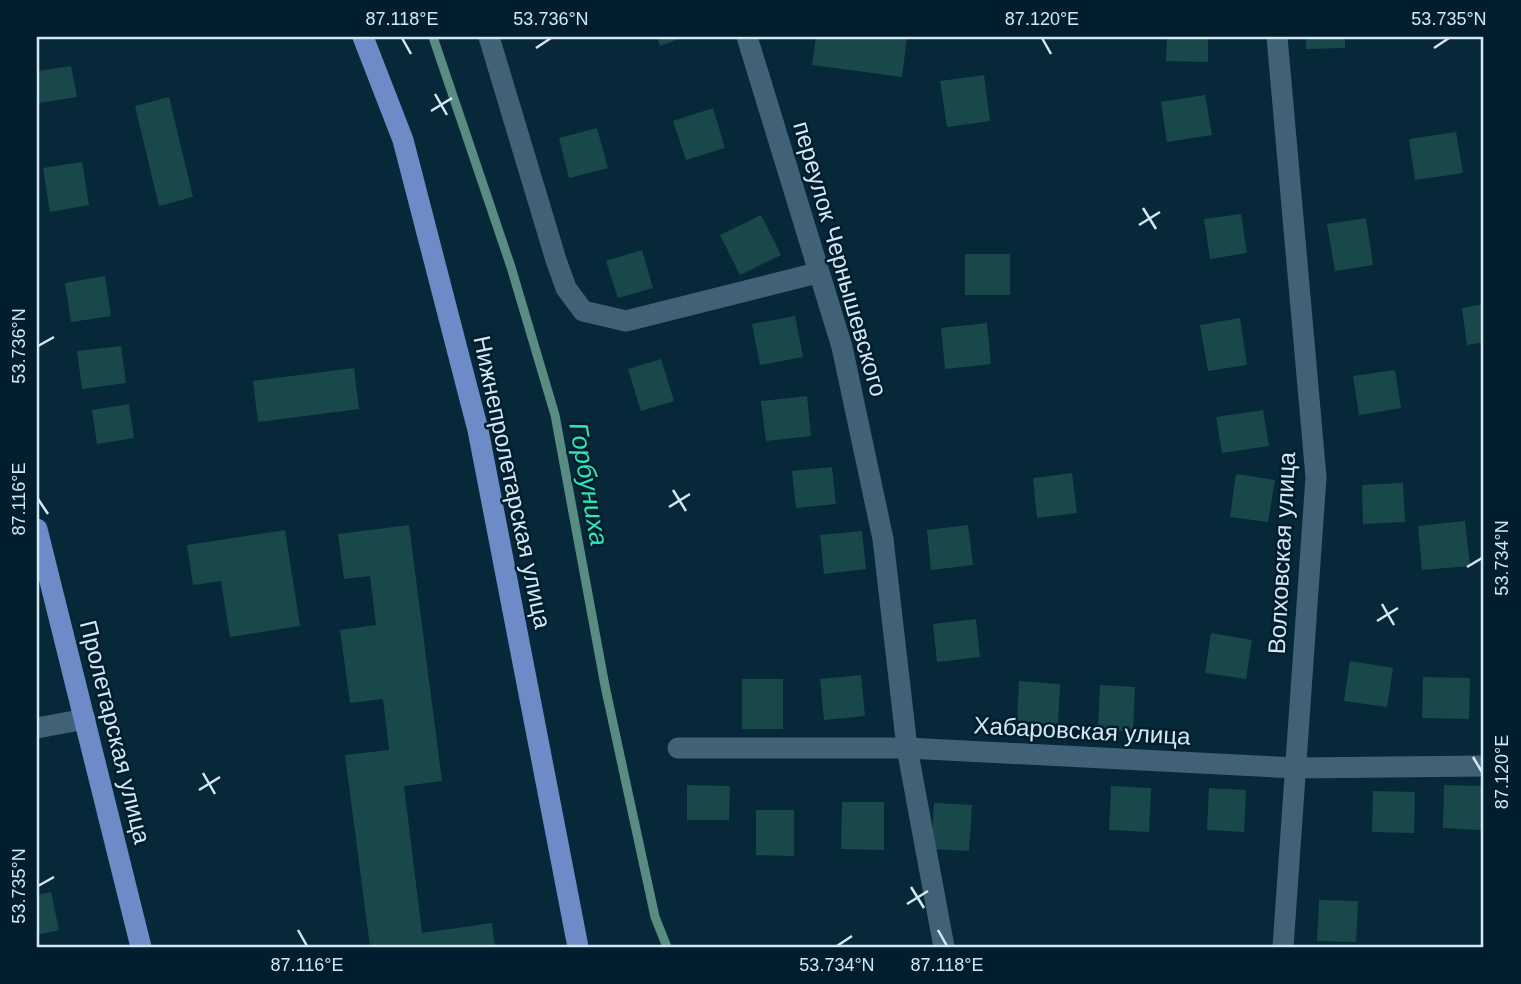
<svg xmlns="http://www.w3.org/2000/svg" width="1521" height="984" viewBox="0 0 1521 984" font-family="Arial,sans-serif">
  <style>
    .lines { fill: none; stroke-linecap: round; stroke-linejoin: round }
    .stream { stroke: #598d82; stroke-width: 9 }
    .building { fill: #19484b }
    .minor { stroke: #416276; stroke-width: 21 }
    .major { stroke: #6d8bc6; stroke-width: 21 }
    .ticks { fill: none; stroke: #d5e7f2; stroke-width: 2.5 }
    .labels { text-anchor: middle; stroke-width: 5; stroke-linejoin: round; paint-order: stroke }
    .street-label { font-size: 24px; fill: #d5e7f2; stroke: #001e2e }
    .water-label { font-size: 26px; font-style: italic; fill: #32e6b5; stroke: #001e2e }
    .neatline { fill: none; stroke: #d5e7f2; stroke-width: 2.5 }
    .ticks-label { font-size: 18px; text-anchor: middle; fill: #d5e7f2 }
  </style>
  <rect width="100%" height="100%" fill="#062839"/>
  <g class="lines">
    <path class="stream" d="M 433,37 L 511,267 L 555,415 L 605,686 L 655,917 L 667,947"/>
  </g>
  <path class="building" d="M 657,37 L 685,37 L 660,46 Z
    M 816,37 L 907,37 L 902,77 L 812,65 Z
    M 1167,37 L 1208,37 L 1208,62 L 1166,61 Z
    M 1306,37 L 1345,37 L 1345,48 L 1306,49 Z
    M 71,66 L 77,97 L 38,103 L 37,71 Z
    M 984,75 L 990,121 L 947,127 L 940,81 Z
    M 1205,95 L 1212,135 L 1167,142 L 1161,102 Z
    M 169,97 L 193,197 L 159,206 L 135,106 Z
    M 713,108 L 725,148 L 686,160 L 673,121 Z
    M 597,128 L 608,168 L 569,178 L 559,138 Z
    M 1456,132 L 1463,173 L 1415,180 L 1409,139 Z
    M 82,162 L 89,205 L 50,212 L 43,168 Z
    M 1241,214 L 1247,253 L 1210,259 L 1204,219 Z
    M 761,215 L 781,255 L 740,275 L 720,235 Z
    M 1366,218 L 1373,265 L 1335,271 L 1327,224 Z
    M 642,250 L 653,288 L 618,298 L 606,261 Z
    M 965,254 L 1010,254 L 1010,295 L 965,295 Z
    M 105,276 L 111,316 L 71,322 L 65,283 Z
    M 1484,304 L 1484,342 L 1467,345 L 1462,308 Z
    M 795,316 L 803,357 L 760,365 L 752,324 Z
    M 1240,318 L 1247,365 L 1208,371 L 1200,325 Z
    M 987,323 L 991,364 L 945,369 L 941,328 Z
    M 121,346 L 126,383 L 82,389 L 77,351 Z
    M 661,359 L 674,401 L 641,411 L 628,369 Z
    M 354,368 L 359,409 L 258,422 L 253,381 Z
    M 1395,370 L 1401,408 L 1359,415 L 1353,376 Z
    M 807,396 L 811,436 L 766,441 L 761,401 Z
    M 129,404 L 134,438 L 97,444 L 92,410 Z
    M 1263,410 L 1269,446 L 1222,453 L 1216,417 Z
    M 832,467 L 836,504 L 796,508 L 792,471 Z
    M 1072,473 L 1077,513 L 1037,518 L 1033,478 Z
    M 1236,474 L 1275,480 L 1268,522 L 1230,517 Z
    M 1403,483 L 1405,522 L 1363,524 L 1362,485 Z
    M 1465,521 L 1470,566 L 1422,570 L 1418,526 Z
    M 409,525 L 442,781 L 404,786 L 422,933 L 492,923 L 495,947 L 370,947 L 345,755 L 389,750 L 383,699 L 350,703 L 340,630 L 376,625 L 370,576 L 344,579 L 338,534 Z
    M 968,525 L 973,565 L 931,570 L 927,530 Z
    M 285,530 L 300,626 L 230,637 L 221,581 L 193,585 L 187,545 Z
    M 862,531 L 866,569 L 824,574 L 820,535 Z
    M 976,619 L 980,657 L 937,662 L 933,624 Z
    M 1211,633 L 1252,640 L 1246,679 L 1205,673 Z
    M 1350,661 L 1393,668 L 1387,707 L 1344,701 Z
    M 861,675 L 865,716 L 824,720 L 820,679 Z
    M 1423,677 L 1470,678 L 1469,719 L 1422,718 Z
    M 742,679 L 783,679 L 783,729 L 742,729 Z
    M 1019,681 L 1060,684 L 1058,724 L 1017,722 Z
    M 1100,685 L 1135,687 L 1133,732 L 1098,730 Z
    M 687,785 L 730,786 L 729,820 L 687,820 Z
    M 1444,785 L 1482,786 L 1481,830 L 1443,828 Z
    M 1111,786 L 1151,788 L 1149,832 L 1109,830 Z
    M 1209,788 L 1246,790 L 1244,832 L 1207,830 Z
    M 1373,791 L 1415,792 L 1414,833 L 1372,832 Z
    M 842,802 L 884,802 L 884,850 L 841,849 Z
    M 934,803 L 972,805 L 969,851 L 931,849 Z
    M 756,810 L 794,810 L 794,856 L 756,855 Z
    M 51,892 L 59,930 L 37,935 L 37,895 Z
    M 1319,900 L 1358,901 L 1356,942 L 1317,941 Z"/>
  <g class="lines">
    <path class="minor" d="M 489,37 L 556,260 L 566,288 L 583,311 L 626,321 L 817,273
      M 747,37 L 842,347 L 883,539 L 907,748 L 944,947
      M 1277,37 L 1316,477 L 1283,947
      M 37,728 L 85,719
      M 678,748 L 907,748 L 1296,768 L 1484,766"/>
    <path class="major" d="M 363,37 L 403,140 L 478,430 L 578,947
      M 37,529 L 141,947"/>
  </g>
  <path class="ticks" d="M 402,38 L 411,54M 1042,38 L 1051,54M 536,48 L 551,38M 1434,48 L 1449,38M 435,94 L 447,115M 431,111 L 452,98M 1143,208 L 1156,229M 1139,225 L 1160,212M 38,346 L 54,337M 673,490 L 686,511M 38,499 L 48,514M 669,507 L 690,494M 1467,567 L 1482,558M 1382,604 L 1394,625M 1377,621 L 1398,608M 1473,757 L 1482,772M 203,773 L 215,794M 199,790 L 220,777M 38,886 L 54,877M 911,887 L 924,908M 907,904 L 928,891M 298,930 L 307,946M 938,930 L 947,946M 837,946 L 852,936"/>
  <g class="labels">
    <g class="street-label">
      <text transform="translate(840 259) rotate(74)" y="8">переулок Чернышевского</text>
      <text transform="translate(512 482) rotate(78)" y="8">Нижнепролетарская улица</text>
      <text transform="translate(1282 553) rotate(-87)" y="8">Волховская улица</text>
      <text transform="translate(1082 731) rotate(3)" y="8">Хабаровская улица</text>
      <text transform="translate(115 732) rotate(76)" y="8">Пролетарская улица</text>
    </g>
    <g class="water-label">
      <text transform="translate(589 484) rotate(80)" y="9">Горбуниха</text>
    </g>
  </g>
  <rect width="1521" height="984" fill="none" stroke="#001e2e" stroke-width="77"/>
  <rect x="38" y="38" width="1444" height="908" class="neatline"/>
  <g class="ticks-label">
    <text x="402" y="25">87.118°E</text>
    <text x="551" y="25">53.736°N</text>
    <text x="1042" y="25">87.120°E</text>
    <text x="1449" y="25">53.735°N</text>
    <text transform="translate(19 346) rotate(-90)" y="6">53.736°N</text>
    <text transform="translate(19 499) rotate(-90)" y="6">87.116°E</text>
    <text transform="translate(1502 558) rotate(-90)" y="6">53.734°N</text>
    <text transform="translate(1502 772) rotate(-90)" y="6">87.120°E</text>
    <text transform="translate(19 886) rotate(-90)" y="6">53.735°N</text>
    <text x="307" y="971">87.116°E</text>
    <text x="837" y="971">53.734°N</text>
    <text x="947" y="971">87.118°E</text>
  </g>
</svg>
